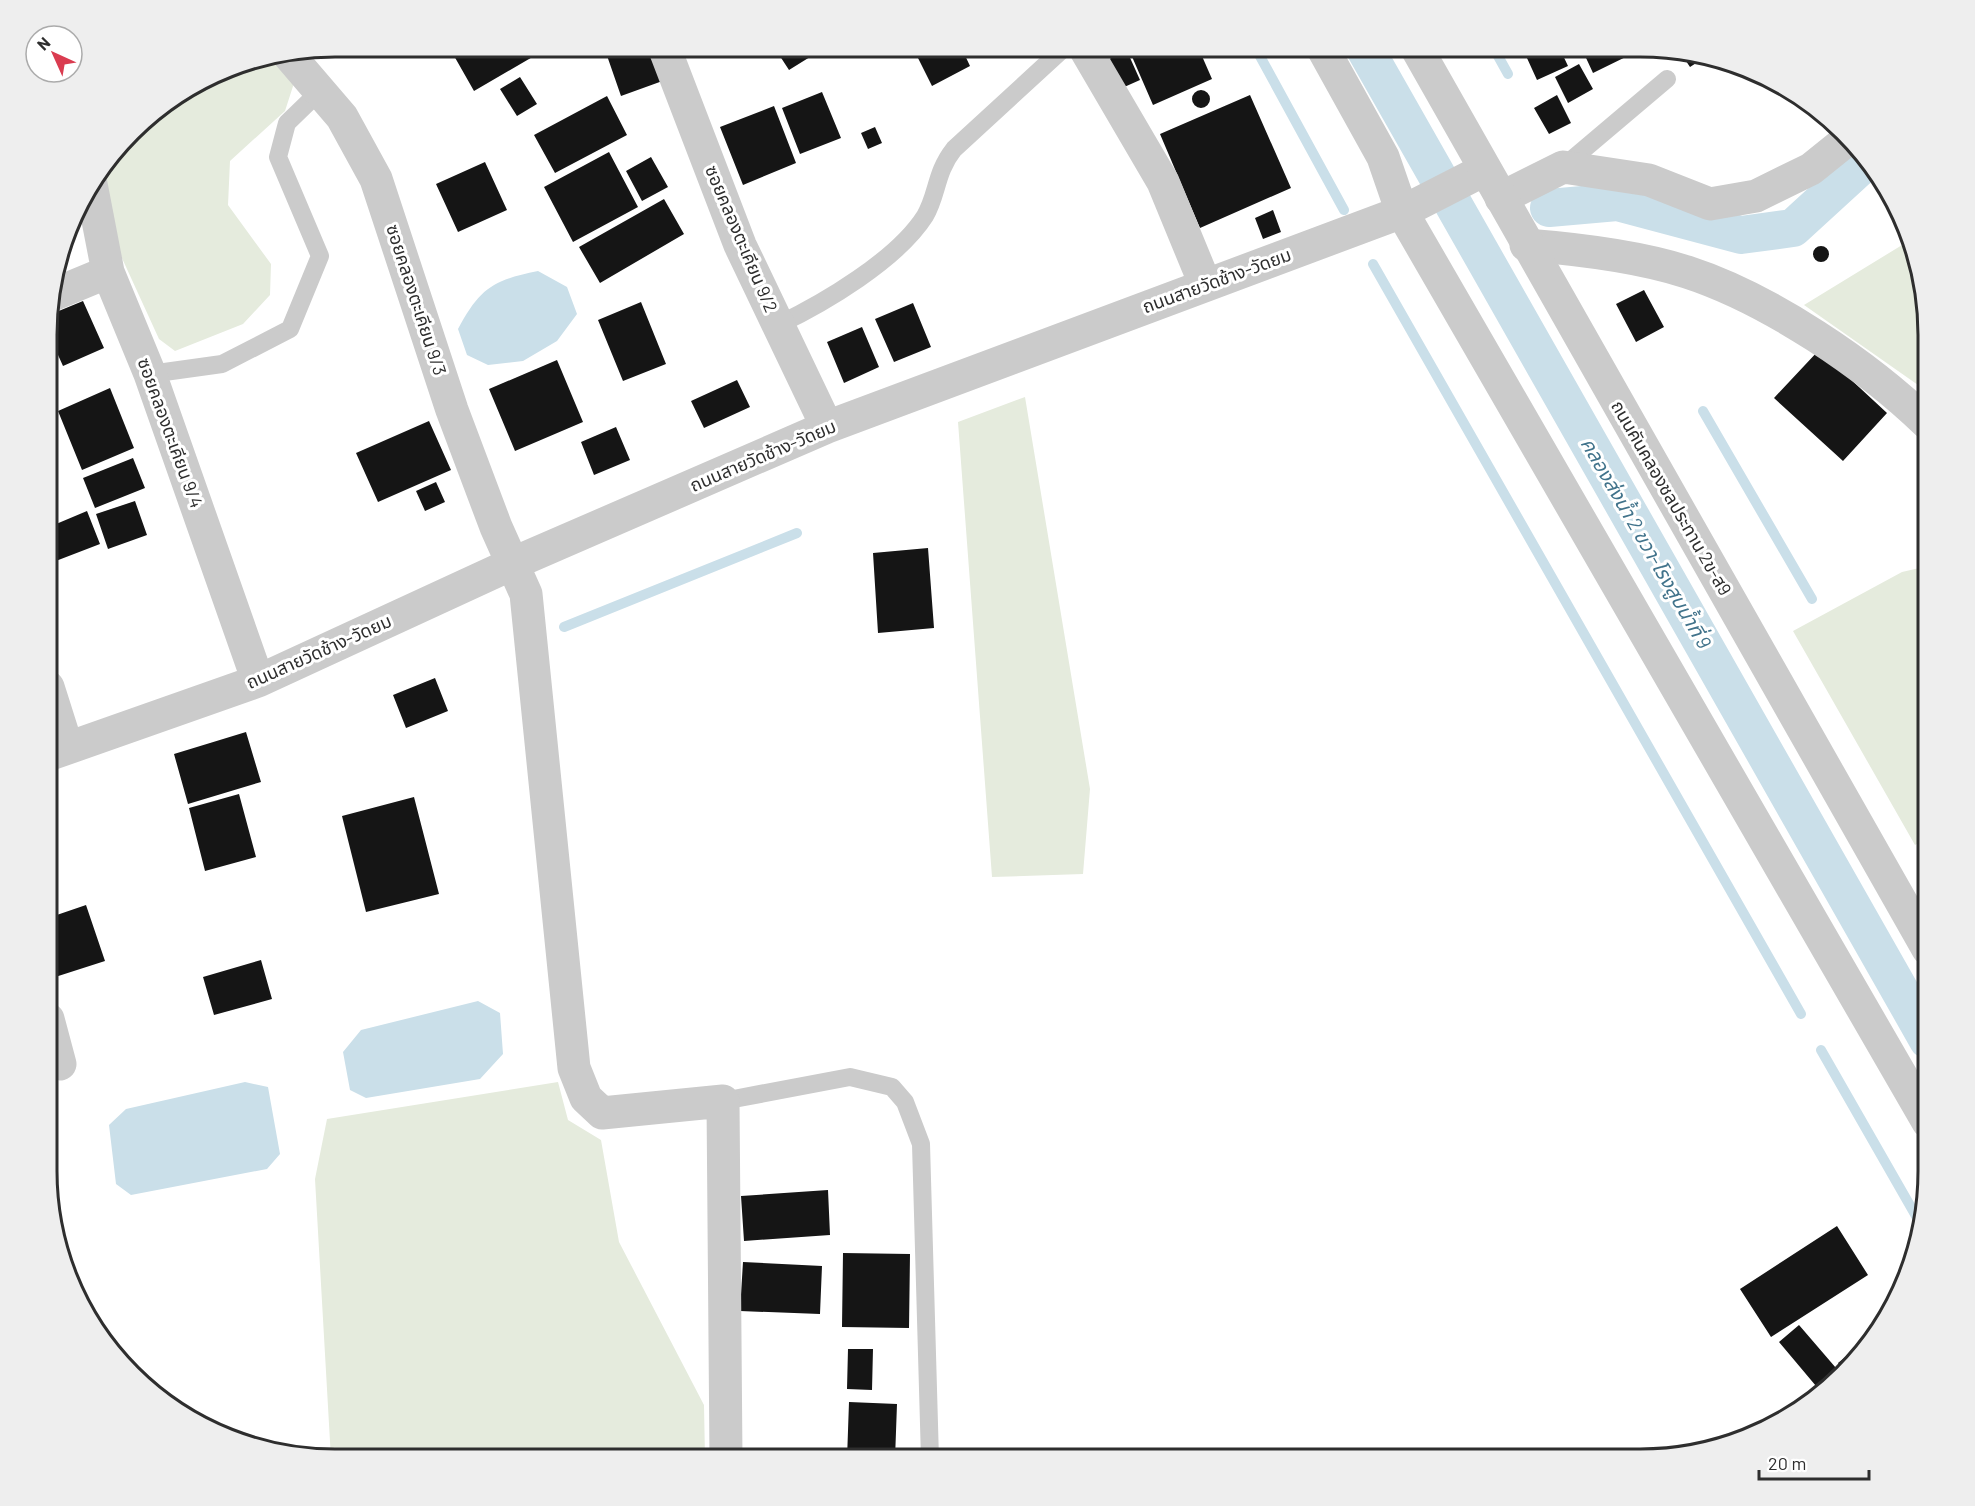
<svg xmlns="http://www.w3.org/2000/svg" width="1975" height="1506" viewBox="0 0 1975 1506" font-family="Barlow,'Noto Sans Thai',sans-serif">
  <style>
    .green { fill: #e5ebdd }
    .water { fill: #cadfe9 }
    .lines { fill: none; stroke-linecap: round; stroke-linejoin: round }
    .stream { stroke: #cadfe9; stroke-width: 10 }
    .canal { stroke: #cadfe9; stroke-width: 38 }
    .building { fill: #151515 }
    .service { stroke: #cbcbcb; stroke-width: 18 }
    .minor { stroke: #cbcbcb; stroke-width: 33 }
    .tertiary { stroke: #cbcbcb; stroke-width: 33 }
    .labels { text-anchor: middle; stroke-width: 6; stroke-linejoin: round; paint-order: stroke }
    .street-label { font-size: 18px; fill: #2e2e2e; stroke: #fff }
    .water-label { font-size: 20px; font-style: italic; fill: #41738b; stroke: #fff }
    .rim { fill: none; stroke: #2e2e2e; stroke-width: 3 }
  </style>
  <rect width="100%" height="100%" fill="#fff"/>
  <path class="green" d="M 275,56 L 295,80 L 285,111 L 230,161 L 228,205 L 271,264 L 270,295 L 243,324 L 175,351 L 159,339 L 121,256 L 102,171 L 145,118 L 242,62 Z
    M 1907,242 L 1928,335 L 1928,392 L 1804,305 Z
    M 1025,397 L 1090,789 L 1083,874 L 992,877 L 958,422 Z
    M 1928,566 L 1928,838 L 1915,845 L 1793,631 L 1902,572 Z
    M 558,1082 L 568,1120 L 601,1140 L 619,1242 L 704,1405 L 705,1459 L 331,1459 L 315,1179 L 327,1119 Z"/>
  <path class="water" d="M 538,271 L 567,287 L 577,314 L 557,341 L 523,361 L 488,365 L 467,355 L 458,329 C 480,288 493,280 538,271 Z
    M 478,1001 L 500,1013 L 503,1054 L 480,1079 L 366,1098 L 350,1090 L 343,1052 L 361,1030 Z
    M 245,1082 L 268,1087 L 280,1154 L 267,1169 L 131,1195 L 116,1184 L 109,1125 L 126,1109 Z"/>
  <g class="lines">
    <path class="stream" d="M 1255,47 L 1344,210
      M 1493,47 L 1508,74
      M 1373,264 L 1801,1014
      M 1703,411 L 1812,599
      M 564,627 L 797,533
      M 1821,1050 L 1920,1223"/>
    <path class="canal" d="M 1364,47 L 1928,1040
      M 1549,208 L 1617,202 L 1741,235 L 1793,228 L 1864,163"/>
  </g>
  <path class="building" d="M 449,47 L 539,47 L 541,52 L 474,91 Z
    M 604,47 L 657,47 L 668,79 L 621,96 Z
    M 774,47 L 826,47 L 789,70 Z
    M 940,47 L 961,47 L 970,66 L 932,86 L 918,58 Z
    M 1142,47 L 1198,47 L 1212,79 L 1153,105 L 1130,52 Z
    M 1522,47 L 1559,47 L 1568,66 L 1537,80 Z
    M 1581,47 L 1646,47 L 1593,73 Z
    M 1127,51 L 1140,80 L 1122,88 L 1109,59 Z
    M 1680,52 L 1704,58 L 1690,67 Z
    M 1579,64 L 1593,89 L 1568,103 L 1555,77 Z
    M 520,77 L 537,104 L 517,116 L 500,89 Z
    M1192 99a9 9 0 1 1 18 0a9 9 0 1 1-18 0Z
    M 822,92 L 841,138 L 800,154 L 782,108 Z
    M 1250,95 L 1291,188 L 1200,228 L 1160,134 Z
    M 1557,95 L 1571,123 L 1549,134 L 1534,108 Z
    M 607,96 L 627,135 L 555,173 L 534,135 Z
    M 774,106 L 796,163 L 743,185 L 720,127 Z
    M 875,127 L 882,143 L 868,149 L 861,133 Z
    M 609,152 L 638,207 L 573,242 L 544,187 Z
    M 651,157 L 668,187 L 642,201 L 626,171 Z
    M 485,162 L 507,210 L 458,232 L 436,184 Z
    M 664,199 L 684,234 L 600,283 L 579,247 Z
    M 1273,210 L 1281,232 L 1263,239 L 1255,218 Z
    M1813 254a8 8 0 1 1 16 0a8 8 0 1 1-16 0Z
    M 1644,290 L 1664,327 L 1636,342 L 1616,304 Z
    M 83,301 L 104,348 L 63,366 L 49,335 L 49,315 Z
    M 641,302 L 666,364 L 623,381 L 598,320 Z
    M 913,303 L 931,347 L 894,362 L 875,319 Z
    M 862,327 L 879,367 L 844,383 L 827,342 Z
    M 1819,350 L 1887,413 L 1843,461 L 1774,398 Z
    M 557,360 L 583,422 L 515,451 L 489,389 Z
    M 737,380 L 750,407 L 704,428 L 691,401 Z
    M 110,388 L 134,448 L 82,470 L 58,411 Z
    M 429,421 L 451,470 L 378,502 L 356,453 Z
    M 616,427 L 630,460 L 594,475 L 581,442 Z
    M 133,458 L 145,488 L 95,508 L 83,478 Z
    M 436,482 L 445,502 L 425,511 L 416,491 Z
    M 135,501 L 147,535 L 108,549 L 96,514 Z
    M 87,511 L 100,544 L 48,564 L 49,527 Z
    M 928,548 L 934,628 L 878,633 L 873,553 Z
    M 435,678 L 448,711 L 406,728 L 393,695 Z
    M 246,732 L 261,782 L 188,804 L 174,754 Z
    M 239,794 L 256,857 L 205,871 L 189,808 Z
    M 414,797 L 439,894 L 366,912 L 342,816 Z
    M 86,905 L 105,961 L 49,979 L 48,918 Z
    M 261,960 L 272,999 L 214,1015 L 203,977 Z
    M 828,1190 L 830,1235 L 744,1241 L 741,1196 Z
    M 1837,1226 L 1868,1275 L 1771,1337 L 1740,1289 Z
    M 843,1253 L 910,1254 L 909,1328 L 842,1327 Z
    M 743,1262 L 822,1266 L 820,1314 L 740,1311 Z
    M 1799,1325 L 1836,1368 L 1816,1386 L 1779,1342 Z
    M 1873,1335 L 1857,1361 L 1844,1371 L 1838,1363 Z
    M 848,1349 L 873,1349 L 872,1390 L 847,1389 Z
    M 849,1402 L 897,1404 L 895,1459 L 847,1459 Z"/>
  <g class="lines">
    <path class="service" d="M 1563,167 L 1667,79
      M 778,325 C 824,303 897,260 925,216 C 938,194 935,173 954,149 L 1065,47
      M 150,374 L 222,364 L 290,329 L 320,256 L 278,157 L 287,123 L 320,91
      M 723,1101 L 850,1077 L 892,1087 L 905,1102 L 921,1144 L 930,1459"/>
    <path class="minor" d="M 664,47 L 740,245 L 827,427
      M 1084,47 L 1163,182 L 1205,284
      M 1322,47 L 1383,157 L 1402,212 L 1928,1122
      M 288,54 L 342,117 L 376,179 L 452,410 L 496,527 L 526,594 L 574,1068 L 586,1098 L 602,1113 L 723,1101 L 726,1459
      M 91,184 L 108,272 L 150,374 L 258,681
      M 1501,198 L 1563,167 L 1649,180 L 1710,204 L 1756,196 L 1811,169 L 1847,140
      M 1526,245 C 1577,249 1638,256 1687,272 C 1770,299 1867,365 1928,424
      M 50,296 L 108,272
      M 48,687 L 67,747
      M 48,755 L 258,681 L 514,563 L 827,427 L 1402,212 L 1484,170
      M 48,1019 L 60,1064"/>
    <path class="tertiary" d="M 1416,47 L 1928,949"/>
  </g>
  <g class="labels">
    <g class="street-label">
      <text transform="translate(741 239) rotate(67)" y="6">ซอยคลองตะเคียน 9/2</text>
      <text transform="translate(1217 281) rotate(-20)" y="6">ถนนสายวัดช้าง-วัดยม</text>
      <text transform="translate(416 300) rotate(72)" y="6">ซอยคลองตะเคียน 9/3</text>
      <text transform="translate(170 433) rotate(70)" y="6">ซอยคลองตะเคียน 9/4</text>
      <text transform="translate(763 456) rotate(-23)" y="6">ถนนสายวัดช้าง-วัดยม</text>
      <text transform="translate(1671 498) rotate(60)" y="6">ถนนคันคลองชลประทาน 2ข-ส9</text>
      <text transform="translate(319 652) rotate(-24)" y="6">ถนนสายวัดช้าง-วัดยม</text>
    </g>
    <g class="water-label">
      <text transform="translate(1646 543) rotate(60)" y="7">คลองส่งน้ำ 2 ขวา-โรงสูบน้ำที่ 9</text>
    </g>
  </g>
  <path d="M0 0H1975V1506H0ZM335 57H1640A278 278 0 0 1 1918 335V1171A278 278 0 0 1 1640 1449H335A278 278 0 0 1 57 1171V335A278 278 0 0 1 335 57Z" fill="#eee" fill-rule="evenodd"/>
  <path class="rim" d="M335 57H1640A278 278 0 0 1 1918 335V1171A278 278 0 0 1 1640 1449H335A278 278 0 0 1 57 1171V335A278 278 0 0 1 335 57Z"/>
  <g transform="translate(54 54) rotate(315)"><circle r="28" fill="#ffffff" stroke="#ababab" stroke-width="1.5"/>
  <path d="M0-4.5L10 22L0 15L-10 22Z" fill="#da3c50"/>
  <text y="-9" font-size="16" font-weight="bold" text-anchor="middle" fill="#2e2e2e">N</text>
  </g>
  <path d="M1759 1470v9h110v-9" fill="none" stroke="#2e2e2e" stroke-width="3"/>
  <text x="1768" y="1470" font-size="18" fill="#2e2e2e" stroke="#ffffff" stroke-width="4.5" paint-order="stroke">20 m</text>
</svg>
